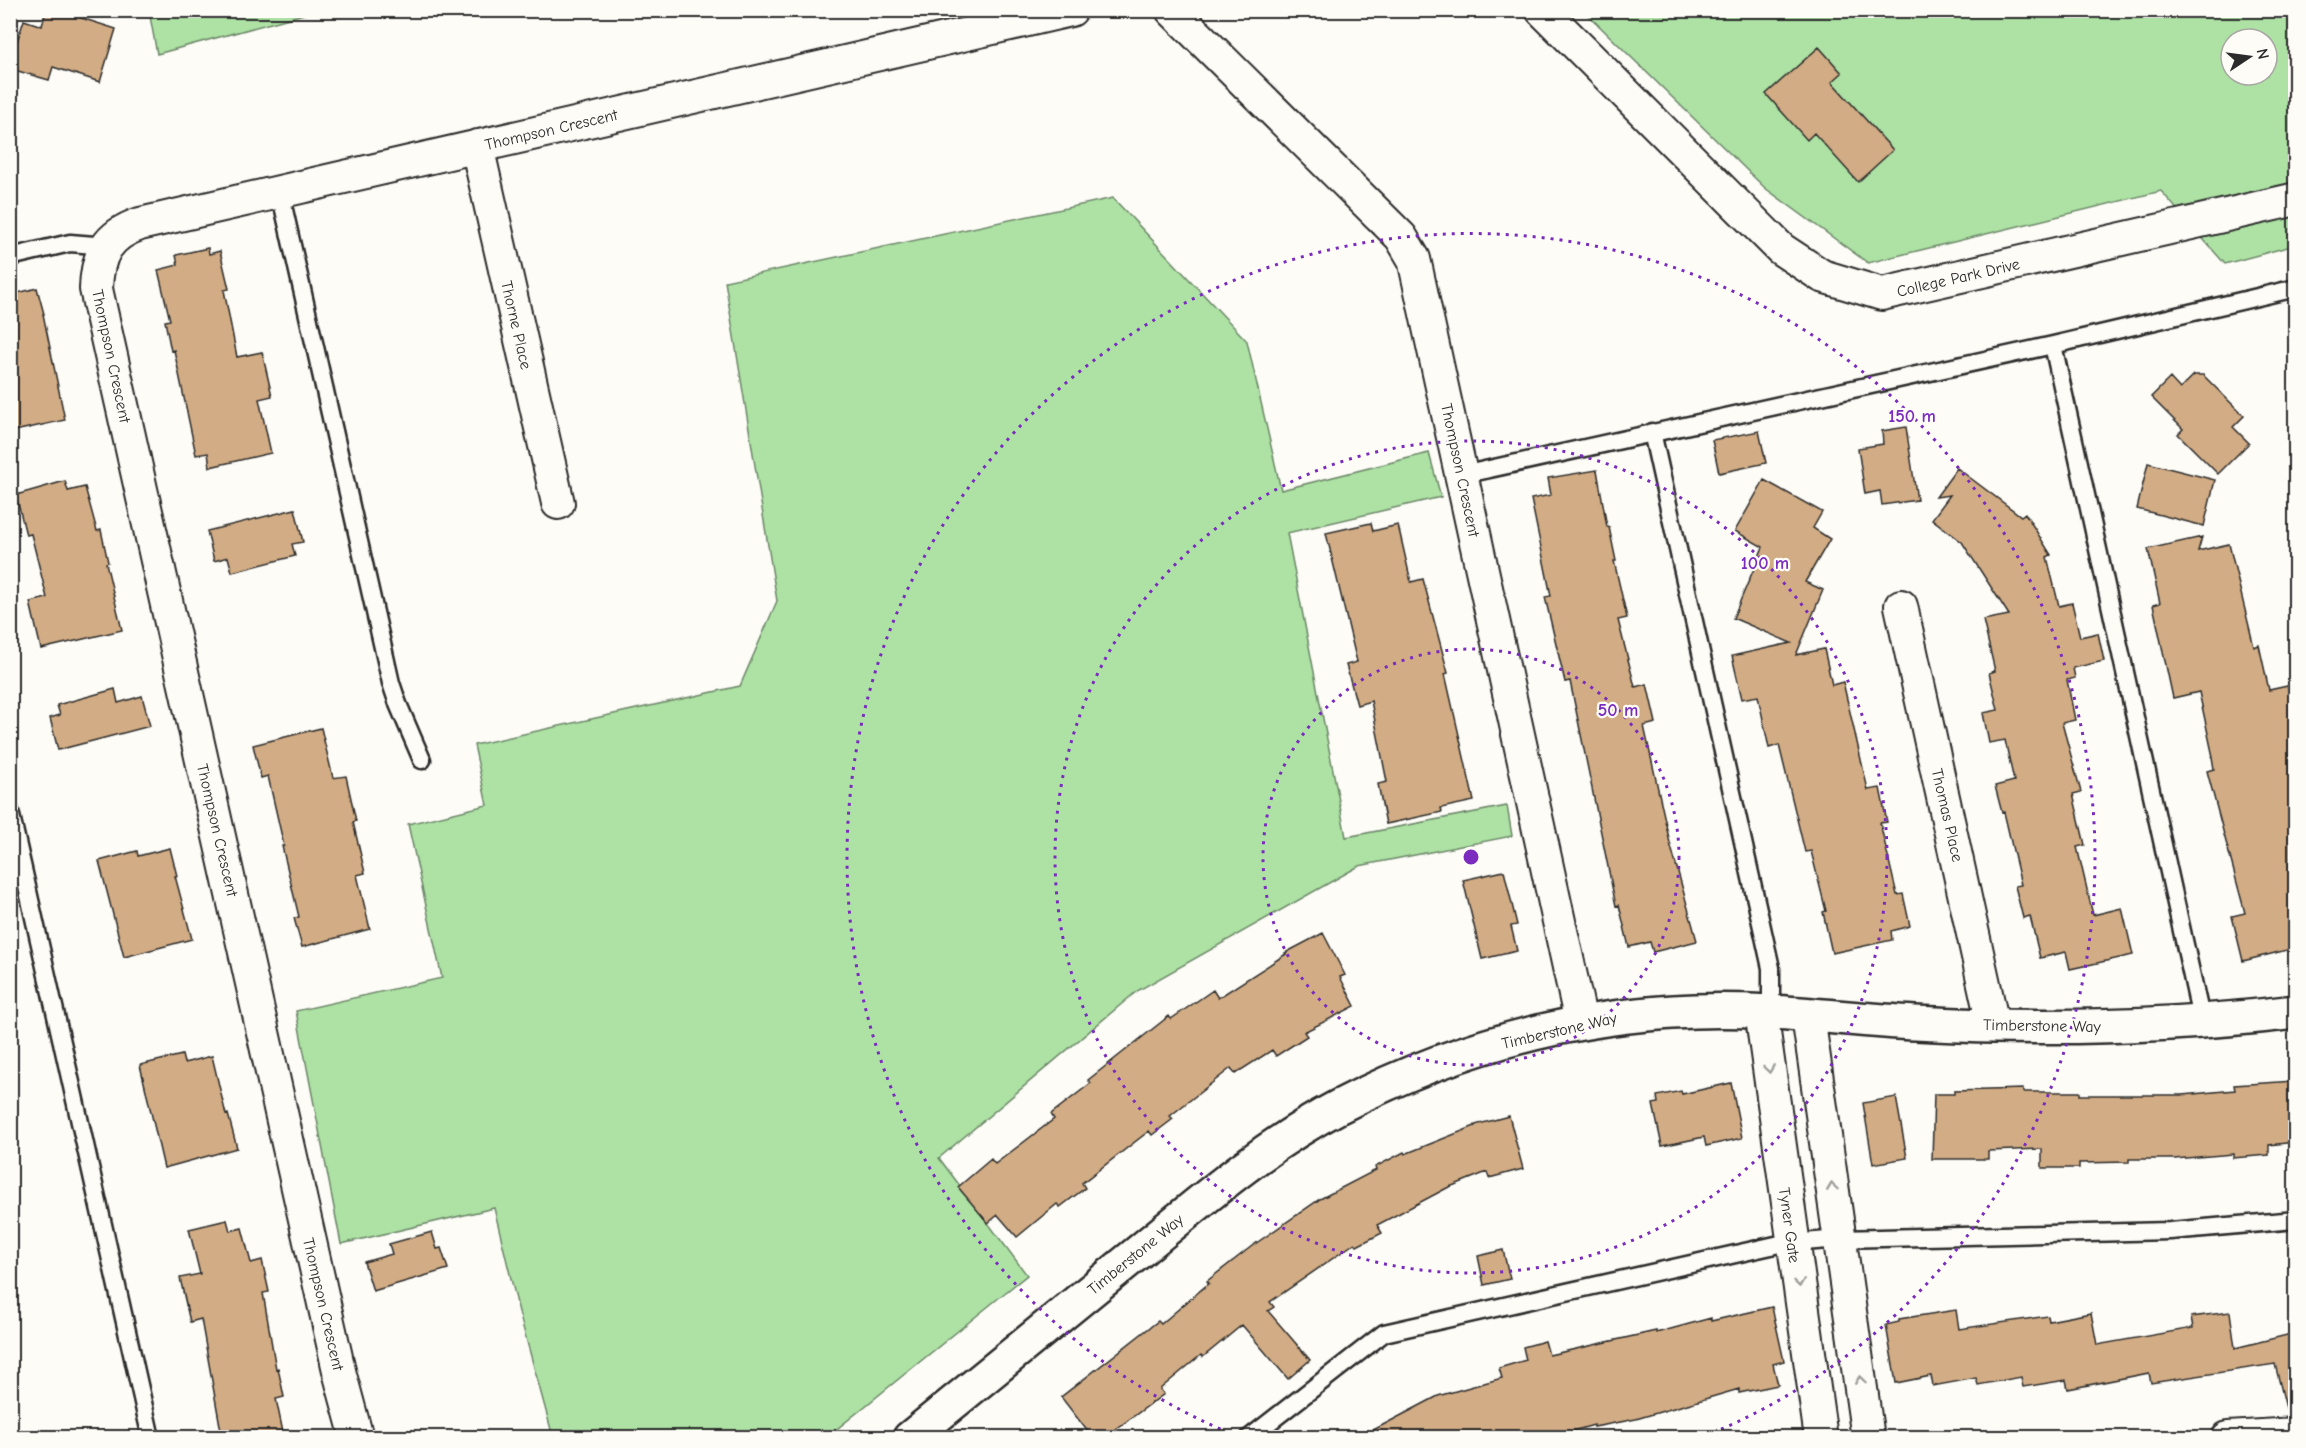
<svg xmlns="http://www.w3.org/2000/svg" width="2306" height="1448" viewBox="0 0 2306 1448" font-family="'Comic Neue',sans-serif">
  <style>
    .green { fill: #ade2a4; stroke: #6c8668; stroke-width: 1.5; fill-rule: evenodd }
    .building { fill: #d2ac84; stroke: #2b2b2b; stroke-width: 1.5 }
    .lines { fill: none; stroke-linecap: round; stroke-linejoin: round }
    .service-casing { stroke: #2b2b2b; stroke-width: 21 }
    .minor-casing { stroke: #2b2b2b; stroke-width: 36 }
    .tertiary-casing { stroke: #2b2b2b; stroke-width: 38 }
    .service { stroke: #fdfcf7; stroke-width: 16 }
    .minor { stroke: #fdfcf7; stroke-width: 32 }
    .tertiary { stroke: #fdfcf7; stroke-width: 33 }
    .oneway { stroke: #9e9e9b }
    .ring { fill: none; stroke: #7b2cbf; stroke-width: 3; stroke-dasharray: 3 6 }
    .labels { text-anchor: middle; stroke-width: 4.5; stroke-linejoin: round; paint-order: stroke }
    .street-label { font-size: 16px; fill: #2b2b2b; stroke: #fdfcf7 }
    .centre { fill: #7b2cbf; stroke: #fdfcf7; stroke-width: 3 }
    .ring-label { font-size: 18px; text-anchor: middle; font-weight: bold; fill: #7b2cbf; stroke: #fdfcf7; stroke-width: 4.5; stroke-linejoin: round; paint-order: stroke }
  </style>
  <rect width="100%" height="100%" fill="#fdfcf7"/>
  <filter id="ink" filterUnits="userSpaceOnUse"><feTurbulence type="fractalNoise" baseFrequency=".0167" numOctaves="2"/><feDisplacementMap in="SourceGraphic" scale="12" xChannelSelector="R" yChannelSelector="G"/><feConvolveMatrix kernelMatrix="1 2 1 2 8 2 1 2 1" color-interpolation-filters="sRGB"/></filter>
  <g filter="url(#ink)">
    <path class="green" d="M 149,11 L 149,10 L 315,11 L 157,54 Z
      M 1584,11 L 2295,11 L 2295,245 L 2225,264 L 2161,191 L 1868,263 L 1765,188 ZM 2231,39 L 2267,39 L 2267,75 L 2231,75 Z
      M 1113,198 L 1247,341 L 1281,490 L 1429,453 L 1441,497 L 1287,533 L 1346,837 L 1507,806 L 1512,836 L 1359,866 L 1137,991 L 939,1158 L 1027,1275 L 827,1437 L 553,1437 L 520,1316 L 494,1208 L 341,1244 L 296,1011 L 442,978 L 408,824 L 487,805 L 474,745 L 740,686 L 777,601 L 725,281 Z"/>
    <path class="building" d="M 46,10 L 56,10 L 116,29 L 100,82 L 53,67 L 49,80 L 11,69 L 17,52 L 14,51 L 24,20 L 42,26 Z
      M 1819,47 L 1842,73 L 1832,82 L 1893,150 L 1858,182 L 1814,133 L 1807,140 L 1766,94 Z
      M 208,248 L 209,254 L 220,251 L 229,289 L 224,290 L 237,357 L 262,352 L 272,396 L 259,399 L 271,453 L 210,467 L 208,453 L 196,455 L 174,350 L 171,351 L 165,321 L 170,320 L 158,270 L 178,265 L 176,255 Z
      M 37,288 L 44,314 L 43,314 L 65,420 L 10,432 L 10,295 Z
      M 2194,375 L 2203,375 L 2244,416 L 2233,427 L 2249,443 L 2218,474 L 2178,434 L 2183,429 L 2151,397 L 2170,378 L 2180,389 Z
      M 1906,427 L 1917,500 L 1882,505 L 1880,491 L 1865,494 L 1858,448 L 1883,444 L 1882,431 Z
      M 1759,431 L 1766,463 L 1719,473 L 1712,440 Z
      M 2148,463 L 2215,480 L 2204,526 L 2137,509 Z
      M 1957,468 L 2021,516 L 2025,513 L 2051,555 L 2047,557 L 2059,606 L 2072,603 L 2080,637 L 2098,633 L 2104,661 L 2073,668 L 2075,678 L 2067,680 L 2075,720 L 2062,723 L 2081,792 L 2073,794 L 2085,845 L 2077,847 L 2093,915 L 2122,908 L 2133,955 L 2070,969 L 2066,952 L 2040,958 L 2030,916 L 2023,918 L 2015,886 L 2021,885 L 2004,812 L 2002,813 L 1995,786 L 2014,781 L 2005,740 L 1989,743 L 1983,713 L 1998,710 L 1989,673 L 1995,671 L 1983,620 L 2009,615 L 1962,542 L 1932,519 L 1950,495 L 1936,497 Z
      M 1597,470 L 1607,527 L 1609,527 L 1616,561 L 1614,561 L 1627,618 L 1618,620 L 1635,687 L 1647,684 L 1656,723 L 1644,726 L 1670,843 L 1697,941 L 1653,952 L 1650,942 L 1629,947 L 1619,905 L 1616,906 L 1570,681 L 1565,682 L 1545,597 L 1551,596 L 1531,499 L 1551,495 L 1548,478 Z
      M 1764,480 L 1822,512 L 1813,528 L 1830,539 L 1805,582 L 1823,590 L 1796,655 L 1824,649 L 1832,685 L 1843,682 L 1868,790 L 1880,788 L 1887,822 L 1880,823 L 1897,895 L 1903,894 L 1910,926 L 1891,931 L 1892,940 L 1832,953 L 1823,912 L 1826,911 L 1811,851 L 1805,852 L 1779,745 L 1769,748 L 1758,696 L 1742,699 L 1732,656 L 1791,643 L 1733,618 L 1763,547 L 1735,531 Z
      M 65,481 L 68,491 L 85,487 L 97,531 L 101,530 L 108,562 L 106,563 L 122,630 L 41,649 L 30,602 L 47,598 L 31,534 L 26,535 L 16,495 Z
      M 295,509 L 303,542 L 292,544 L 295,556 L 232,572 L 228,557 L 214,561 L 207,531 Z
      M 1371,523 L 1373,531 L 1398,525 L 1411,582 L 1423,579 L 1448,673 L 1445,674 L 1474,801 L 1441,808 L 1442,812 L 1386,824 L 1378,784 L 1387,782 L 1371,701 L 1357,705 L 1346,665 L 1357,662 L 1326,533 Z
      M 2202,537 L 2198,551 L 2229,544 L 2254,647 L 2259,645 L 2269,690 L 2292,685 L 2295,699 L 2295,948 L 2243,961 L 2232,916 L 2245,913 L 2207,771 L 2214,769 L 2212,757 L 2213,757 L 2199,692 L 2173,698 L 2153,605 L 2160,603 L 2148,549 Z
      M 115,689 L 118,703 L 142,696 L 150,726 L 58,750 L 50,718 L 60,715 L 57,705 Z
      M 321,728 L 333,778 L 346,776 L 356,821 L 353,822 L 365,873 L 357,875 L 370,929 L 302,947 L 294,918 L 299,917 L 282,846 L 284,846 L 268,776 L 261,778 L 253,745 Z
      M 170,848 L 177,876 L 175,876 L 192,939 L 124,957 L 99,861 L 137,851 L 138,856 Z
      M 1504,871 L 1517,925 L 1511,926 L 1517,951 L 1482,959 L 1463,880 Z
      M 1323,933 L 1345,975 L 1340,977 L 1355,1006 L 1304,1032 L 1307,1036 L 1276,1056 L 1272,1050 L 1235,1074 L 1231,1068 L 1170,1116 L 1173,1119 L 1152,1135 L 1149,1131 L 1082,1183 L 1085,1188 L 1060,1207 L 1057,1204 L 1017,1237 L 998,1215 L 988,1223 L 958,1187 L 991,1159 L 995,1164 L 1054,1119 L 1051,1114 L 1091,1083 L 1088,1080 L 1169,1016 L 1171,1019 L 1213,990 L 1218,998 L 1286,954 L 1285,953 Z
      M 182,1055 L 184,1063 L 212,1056 L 226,1115 L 228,1114 L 237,1148 L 164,1168 L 140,1065 Z
      M 2295,1081 L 2295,1142 L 2269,1145 L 2269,1155 L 2233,1158 L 2233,1154 L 2174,1159 L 2129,1159 L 2129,1162 L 2079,1163 L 2079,1168 L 2042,1168 L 2042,1149 L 1988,1151 L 1988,1159 L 1932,1159 L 1934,1094 L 1954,1094 L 1954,1091 L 2023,1089 L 2023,1092 L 2080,1092 L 2080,1095 L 2182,1095 L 2235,1090 L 2234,1085 Z
      M 1731,1083 L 1742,1138 L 1706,1146 L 1704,1137 L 1662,1146 L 1653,1104 L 1658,1103 L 1657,1096 L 1681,1091 L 1682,1094 Z
      M 1896,1097 L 1907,1158 L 1873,1164 L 1863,1103 Z
      M 1509,1116 L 1523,1169 L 1489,1178 L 1487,1172 L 1447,1188 L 1377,1225 L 1382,1233 L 1357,1246 L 1355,1243 L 1270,1302 L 1274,1307 L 1268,1311 L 1310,1360 L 1288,1379 L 1242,1325 L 1203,1357 L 1201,1355 L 1160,1389 L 1164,1394 L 1105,1437 L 1092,1437 L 1061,1397 L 1158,1321 L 1161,1324 L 1209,1283 L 1207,1281 L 1252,1246 L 1320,1199 L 1376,1170 L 1375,1167 L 1404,1152 L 1405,1154 L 1475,1126 L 1475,1125 Z
      M 227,1220 L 230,1231 L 242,1228 L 251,1263 L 262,1260 L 269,1292 L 263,1293 L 276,1369 L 278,1368 L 284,1397 L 276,1399 L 284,1437 L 222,1437 L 201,1319 L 190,1322 L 180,1278 L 200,1274 L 189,1229 Z
      M 432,1232 L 437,1249 L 441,1248 L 448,1269 L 373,1291 L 364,1262 L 392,1254 L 389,1244 Z
      M 1503,1250 L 1510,1279 L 1484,1285 L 1478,1256 Z
      M 1772,1307 L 1784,1361 L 1773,1364 L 1778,1385 L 1739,1393 L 1739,1389 L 1636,1419 L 1594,1427 L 1594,1425 L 1551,1437 L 1360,1437 L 1438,1396 L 1502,1378 L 1499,1368 L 1526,1360 L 1523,1347 L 1545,1341 L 1549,1355 L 1656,1331 L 1656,1333 L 1711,1318 L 1711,1321 Z
      M 1956,1310 L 1959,1329 L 2048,1316 L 2049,1321 L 2091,1313 L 2097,1345 L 2193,1328 L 2191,1317 L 2230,1312 L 2235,1348 L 2295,1333 L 2295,1415 L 2288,1416 L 2275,1364 L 2151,1383 L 2149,1373 L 2068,1389 L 2066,1380 L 2023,1387 L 2021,1377 L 1978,1385 L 1976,1378 L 1933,1386 L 1931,1376 L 1896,1383 L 1886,1325 L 1899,1322 L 1899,1319 Z"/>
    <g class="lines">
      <g class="service-casing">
        <path id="service" d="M 280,192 L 391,683 L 398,704 L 422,760
          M 10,257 L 70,243 L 107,246
          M 2053,345 L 2202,1022
          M 1652,432 L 1771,968 L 1771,1012
          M 1462,475 L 2053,345 L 2296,288
          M 10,811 L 151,1438
          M 1249,1438 L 1384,1333 L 1780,1244 L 1840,1239 L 2170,1231 L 2296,1220"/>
      </g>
      <g class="minor-casing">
        <path id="minor" d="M 1172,10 L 1401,237 L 1414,259 L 1581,1022
          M 1542,10 L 1781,249 L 1822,276 L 1882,294 L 2296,199
          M 477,146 L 558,503
          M 1901,606 L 1993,1025
          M 1761,1011 L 1821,1438
          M 1808,1016 L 1868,1438
          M 357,1438 L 340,1375 L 96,289 C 97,255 107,235 140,224 L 1071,10
          M 2228,1438 L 2296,1434"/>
      </g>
      <g class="tertiary-casing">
        <path id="tertiary" d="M 910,1438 C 987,1375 1064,1312 1141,1250 C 1203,1199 1266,1145 1338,1107 C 1449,1050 1569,1015 1695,1011 C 1768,1008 1842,1019 1915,1023 C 2042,1030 2170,1027 2296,1012"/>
      </g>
      <use href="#service" class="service"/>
      <use href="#minor" class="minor"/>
      <use href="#tertiary" class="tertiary"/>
    </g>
    <defs><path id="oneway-chevron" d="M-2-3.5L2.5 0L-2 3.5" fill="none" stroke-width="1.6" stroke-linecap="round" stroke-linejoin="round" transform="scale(1.5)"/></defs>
    <g class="oneway">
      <use href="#oneway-chevron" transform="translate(1769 1069) rotate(82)"/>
      <use href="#oneway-chevron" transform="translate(1832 1187) rotate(-98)"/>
      <use href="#oneway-chevron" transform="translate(1799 1283) rotate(82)"/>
      <use href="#oneway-chevron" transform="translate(1860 1380) rotate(-98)"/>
    </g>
  </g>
  <g class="ring">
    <circle cx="1471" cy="857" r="208"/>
    <circle cx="1471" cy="857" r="416"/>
    <path d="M1237 1436A624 624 0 1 1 1705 1436"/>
  </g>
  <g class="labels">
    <g class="street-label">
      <text transform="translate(551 129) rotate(-13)" y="6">Thompson Crescent</text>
      <text transform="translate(1958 277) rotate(-13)" y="6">College Park Drive</text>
      <text transform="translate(517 325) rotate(77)" y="6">Thorne Place</text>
      <text transform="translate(112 356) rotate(78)" y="6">Thompson Crescent</text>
      <text transform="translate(1461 470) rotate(78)" y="6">Thompson Crescent</text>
      <text transform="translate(1948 815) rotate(77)" y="6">Thomas Place</text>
      <text transform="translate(218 830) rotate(77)" y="6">Thompson Crescent</text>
      <text transform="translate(2042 1025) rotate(1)" y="6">Timberstone Way</text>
      <text transform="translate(1559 1030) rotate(-13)" y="6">Timberstone Way</text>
      <text transform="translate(1790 1225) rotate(82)" y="6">Tyner Gate</text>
      <text transform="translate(1135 1254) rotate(-39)" y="6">Timberstone Way</text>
      <text transform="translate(324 1304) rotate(77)" y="6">Thompson Crescent</text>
    </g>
  </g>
  <circle cx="1471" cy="857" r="9" class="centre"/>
  <g class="ring-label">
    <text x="1912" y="422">150 m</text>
    <text x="1765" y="569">100 m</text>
    <text x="1618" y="716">50 m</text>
  </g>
  <rect width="2306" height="1448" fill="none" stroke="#fdfcf7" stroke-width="36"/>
  <rect x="18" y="18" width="2270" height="1412" fill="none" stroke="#2b2b2b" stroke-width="2" filter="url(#ink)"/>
  <g transform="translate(2249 57) rotate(77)"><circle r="28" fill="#fdfcf7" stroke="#a9a8a5" stroke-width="1.5"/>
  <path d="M0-4.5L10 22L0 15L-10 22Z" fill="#2b2b2b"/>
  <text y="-9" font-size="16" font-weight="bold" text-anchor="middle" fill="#2b2b2b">N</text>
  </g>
</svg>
